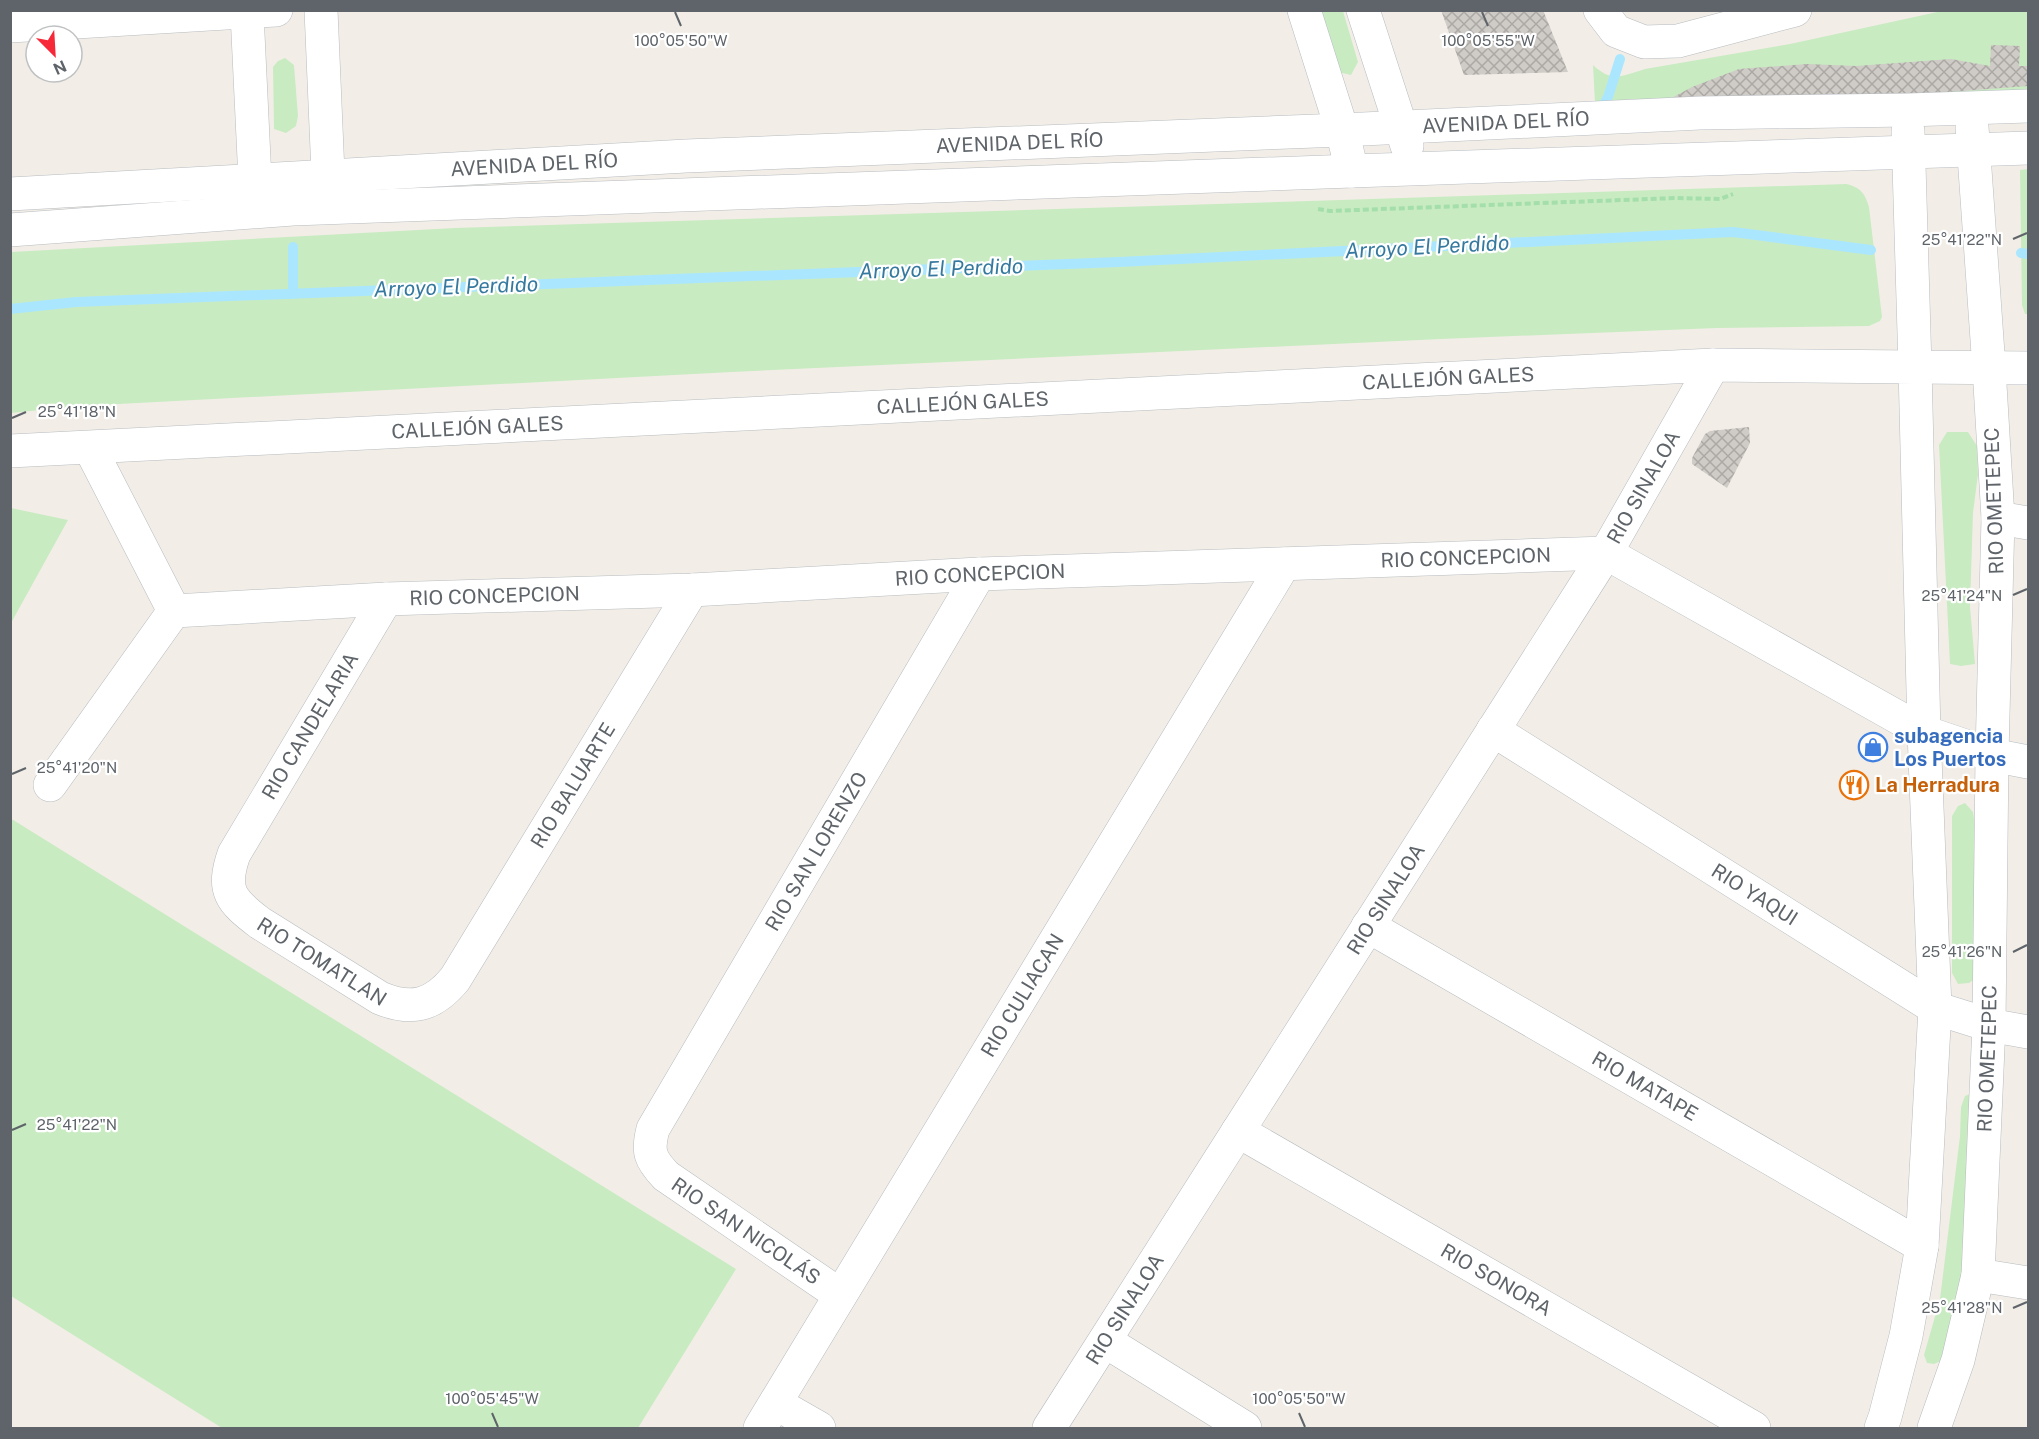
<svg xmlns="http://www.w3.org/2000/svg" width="2039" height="1439" viewBox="0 0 2039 1439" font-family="'Public Sans',sans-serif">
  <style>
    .green { fill: #c9ebc2 }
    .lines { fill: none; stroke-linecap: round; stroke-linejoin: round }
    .stream { stroke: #aae7ff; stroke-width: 10 }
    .building { fill: url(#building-cross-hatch) }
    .street-casing { stroke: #b7bbbf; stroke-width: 34 }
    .secondary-casing { stroke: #b8bdc2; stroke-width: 34 }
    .path { stroke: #a4deaa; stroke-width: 4; stroke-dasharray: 6 3; stroke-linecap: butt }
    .street { stroke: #fff; stroke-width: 33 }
    .secondary { stroke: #fff; stroke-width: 33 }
    .ticks { fill: none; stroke: #5e6469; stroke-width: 2 }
    .labels { text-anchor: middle; stroke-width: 4.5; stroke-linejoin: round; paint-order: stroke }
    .street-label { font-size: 20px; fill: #5e6469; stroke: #fff }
    .shop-label { font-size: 20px; font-weight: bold; fill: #366cbe; stroke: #fff; text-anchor: start }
    .food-label { font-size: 20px; font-weight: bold; fill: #c56008; stroke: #fff; text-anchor: start }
    .water-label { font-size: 21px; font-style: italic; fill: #35799f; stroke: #fff }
    .ticks-label { font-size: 15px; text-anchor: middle; fill: #5e6469; stroke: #fff; stroke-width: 4.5; stroke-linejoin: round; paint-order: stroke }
  </style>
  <defs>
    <pattern id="building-cross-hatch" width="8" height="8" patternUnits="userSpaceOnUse" patternTransform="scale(1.5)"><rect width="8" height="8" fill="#cfcbc6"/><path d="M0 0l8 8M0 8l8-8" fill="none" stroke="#aba8a5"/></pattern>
  </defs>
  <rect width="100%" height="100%" fill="#f2eee7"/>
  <path class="green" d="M 1318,11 L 1343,11 L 1358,62 L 1351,75 L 1338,72 Z
    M 1942,11 L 2028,11 L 2028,92 L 1696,102 L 1633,99 L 1595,103 L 1593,65 C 1612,83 1622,76 1645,69 L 1790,44 Z
    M 285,58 L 294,65 L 298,116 L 296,126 L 286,133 L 274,129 L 273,67 L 278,61 Z
    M 2028,169 L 2028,314 L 2025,314 L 2022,305 L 2020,170 Z
    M 1846,184 C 1860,187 1865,193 1869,207 L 1882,317 L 1880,321 L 1869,326 L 1717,328 L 1441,339 L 732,372 L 81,406 L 11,413 L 11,252 L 455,228 Z
    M 1947,432 L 1968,432 L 1977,446 L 1978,474 L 1973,513 L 1970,607 L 1975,664 L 1961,666 L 1950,664 L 1939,445 Z
    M 11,508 L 68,520 L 11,623 L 10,508 Z
    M 1965,803 L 1973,812 L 1975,825 L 1979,976 L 1969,983 L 1958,984 L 1952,973 L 1952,816 L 1958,806 Z
    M 10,818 L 736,1269 L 638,1428 L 222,1428 L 11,1296 Z
    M 1972,1093 L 1976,1200 L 1948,1358 L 1934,1364 L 1927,1363 L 1924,1355 L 1940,1299 L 1960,1136 L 1961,1107 L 1965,1096 Z"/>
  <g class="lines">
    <path class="stream" d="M 1603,106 L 1608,97 L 1620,59
      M 2021,253 L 2028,254
      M 293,294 L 293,247
      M 10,309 L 76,302 L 1119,262 L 1733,232 L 1871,250"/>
  </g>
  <path class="building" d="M 1441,10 L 1543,10 L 1568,72 L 1464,75 Z
    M 1991,45 L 2020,46 L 2019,66 L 2028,66 L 2028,86 L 1909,95 L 1668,100 L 1692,87 L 1739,69 L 1807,64 L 1856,66 L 1951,59 L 1990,66 Z
    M 1749,427 L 1750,443 L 1727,488 L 1692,464 L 1692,458 L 1705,434 L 1710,431 Z"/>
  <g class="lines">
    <g class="street-casing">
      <g id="street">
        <path d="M 321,10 L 329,197"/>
        <path d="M 1600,10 L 1616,31 L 1644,42 L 1678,41 L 1795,10"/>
        <path d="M 247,13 L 256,201"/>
        <path d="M 10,26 L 276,10"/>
        <path id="s1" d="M 10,194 L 686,156 L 1342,130"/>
        <path d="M 10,230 L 293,209 L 1352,171"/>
        <path d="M 90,448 L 174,611"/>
        <path id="s2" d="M 10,451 L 1713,365 L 1915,367 L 1924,732 L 1935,1008 L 1922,1246 L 1906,1336 L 1885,1417 L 1881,1428"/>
        <path d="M 1998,518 L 2028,523"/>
        <path id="s3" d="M 386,599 L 234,854 C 221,891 231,901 260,923 L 380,998 C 411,1011 433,1006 455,979 L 692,590"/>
        <path id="s4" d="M 174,611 L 386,599 L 692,590 L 979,574 L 1606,553 L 1924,732 L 1992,755 L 2028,762"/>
        <path id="s5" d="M 1493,730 L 1935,1008 L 1989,1025 L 2028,1032"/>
        <path d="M 50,785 L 174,611"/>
        <path id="s6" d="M 1368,926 L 1922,1246"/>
        <path id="s7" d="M 1238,1131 L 1754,1428"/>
        <path d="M 1978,1275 L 2028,1283"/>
        <path id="s8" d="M 840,1295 L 666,1176 C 650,1159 647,1152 653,1129 L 979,574"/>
        <path d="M 1105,1341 L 1245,1428"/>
        <path d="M 777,1404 L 819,1428"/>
        <path id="s9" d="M 760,1428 L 1284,564"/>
        <path id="s10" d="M 1049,1428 L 1606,553 L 1713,365"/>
        <path id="s11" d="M 1934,1428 L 1958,1360 L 1978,1275 L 1989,1025 L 1992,755 L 1998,518 L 1989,368"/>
      </g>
    </g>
    <g class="secondary-casing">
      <g id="secondary">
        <path d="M 1304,10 L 1342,130 L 1352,171 L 2028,148"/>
        <path d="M 1363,10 L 1407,146"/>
        <path d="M 1972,127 L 1989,368"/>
        <path id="s12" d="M 1342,130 L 1700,113 L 1908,110 L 2028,106"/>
        <path d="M 1908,131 L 1915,367 L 2028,368"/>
      </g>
    </g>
    <path class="path" d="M 1318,209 L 1330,211 L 1676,198 L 1720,199 L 1733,194"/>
    <use href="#street" class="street"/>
    <use href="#secondary" class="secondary"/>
  </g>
  <path class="ticks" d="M 675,12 L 681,26M 1482,12 L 1488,26M 2013,239 L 2027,233M 12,418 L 26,412M 2013,595 L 2027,589M 12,774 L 26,768M 2013,952 L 2027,945M 12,1130 L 26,1124M 2013,1308 L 2027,1302M 492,1413 L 498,1427M 1299,1413 L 1305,1427"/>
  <defs>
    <g id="shop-ring" transform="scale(1.5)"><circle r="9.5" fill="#fff" stroke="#3f7fe0" stroke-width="1.5"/><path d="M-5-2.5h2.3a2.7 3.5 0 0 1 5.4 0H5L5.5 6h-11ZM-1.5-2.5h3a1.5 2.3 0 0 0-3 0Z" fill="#3f7fe0"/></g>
    <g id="restaurant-ring" transform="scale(1.5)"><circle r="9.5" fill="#fff" stroke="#e8710a" stroke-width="1.5"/><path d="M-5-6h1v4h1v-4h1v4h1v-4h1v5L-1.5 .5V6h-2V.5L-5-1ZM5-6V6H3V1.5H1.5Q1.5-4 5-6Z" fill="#e8710a"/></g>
  </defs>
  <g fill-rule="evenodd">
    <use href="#shop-ring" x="1873" y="747"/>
    <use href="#restaurant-ring" x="1854" y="785"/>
  </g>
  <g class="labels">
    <g class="street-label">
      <text dy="7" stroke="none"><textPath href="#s12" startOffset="164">AVENIDA DEL RÍO</textPath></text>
      <text dy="7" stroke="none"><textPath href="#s1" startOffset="1011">AVENIDA DEL RÍO</textPath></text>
      <text dy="7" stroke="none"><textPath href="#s1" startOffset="525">AVENIDA DEL RÍO</textPath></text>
      <text dy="7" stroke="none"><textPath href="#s2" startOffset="1440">CALLEJÓN GALES</textPath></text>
      <text dy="7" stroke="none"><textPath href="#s2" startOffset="954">CALLEJÓN GALES</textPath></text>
      <text dy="7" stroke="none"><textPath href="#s2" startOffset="468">CALLEJÓN GALES</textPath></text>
      <text dy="7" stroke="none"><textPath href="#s10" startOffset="1113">RIO SINALOA</textPath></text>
      <text transform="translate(1994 501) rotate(-92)" y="7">RIO OMETEPEC</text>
      <text dy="7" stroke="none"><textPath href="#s4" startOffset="1293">RIO CONCEPCION</textPath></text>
      <text dy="7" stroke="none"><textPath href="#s4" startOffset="807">RIO CONCEPCION</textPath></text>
      <text dy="7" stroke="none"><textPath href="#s4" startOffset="321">RIO CONCEPCION</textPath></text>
      <text transform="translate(310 726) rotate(-59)" y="7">RIO CANDELARIA</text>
      <text dy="7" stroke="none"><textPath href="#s3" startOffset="832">RIO BALUARTE</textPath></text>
      <text dy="7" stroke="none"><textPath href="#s8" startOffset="585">RIO SAN LORENZO</textPath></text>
      <text dy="7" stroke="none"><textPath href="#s5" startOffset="309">RIO YAQUI</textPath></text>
      <text dy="7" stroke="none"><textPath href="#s10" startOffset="627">RIO SINALOA</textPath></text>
      <text dy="7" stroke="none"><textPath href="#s3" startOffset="452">RIO TOMATLAN</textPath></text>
      <text dy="7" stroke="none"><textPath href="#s9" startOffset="506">RIO CULIACAN</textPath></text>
      <text dy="7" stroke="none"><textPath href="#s11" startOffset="376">RIO OMETEPEC</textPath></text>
      <text dy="7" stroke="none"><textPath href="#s6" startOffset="320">RIO MATAPE</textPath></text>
      <text transform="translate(746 1231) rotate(34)" y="7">RIO SAN NICOLÁS</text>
      <text dy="7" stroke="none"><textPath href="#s7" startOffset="298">RIO SONORA</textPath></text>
      <text dy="7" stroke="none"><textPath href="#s10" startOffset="141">RIO SINALOA</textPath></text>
    </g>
    <g class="shop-label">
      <text x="1894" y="743">subagencia<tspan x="1894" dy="23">Los Puertos</tspan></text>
    </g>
    <g class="food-label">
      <text x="1875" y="792">La Herradura</text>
    </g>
    <g class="water-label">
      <text transform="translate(1427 247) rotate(-3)" y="7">Arroyo El Perdido</text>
      <text transform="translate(941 269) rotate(-2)" y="7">Arroyo El Perdido</text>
      <text transform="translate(456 287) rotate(-2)" y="7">Arroyo El Perdido</text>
    </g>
  </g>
  <g class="ticks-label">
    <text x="681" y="46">100°05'50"W</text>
    <text x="1488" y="46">100°05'55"W</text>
    <text x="1962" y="245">25°41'22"N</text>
    <text x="77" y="417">25°41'18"N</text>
    <text x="1962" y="601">25°41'24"N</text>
    <text x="77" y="773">25°41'20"N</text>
    <text x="1962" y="957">25°41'26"N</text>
    <text x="77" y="1130">25°41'22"N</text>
    <text x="1962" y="1313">25°41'28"N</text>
    <text x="492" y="1404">100°05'45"W</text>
    <text x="1299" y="1404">100°05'50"W</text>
  </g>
  <rect width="2039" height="1439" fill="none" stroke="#5e6469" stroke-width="24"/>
  <g transform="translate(54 54) rotate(156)"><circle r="28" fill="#ffffff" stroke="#bfc1c3" stroke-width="1.5"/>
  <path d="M0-4.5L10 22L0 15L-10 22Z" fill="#f72838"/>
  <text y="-9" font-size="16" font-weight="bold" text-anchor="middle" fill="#5e6469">N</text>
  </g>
</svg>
